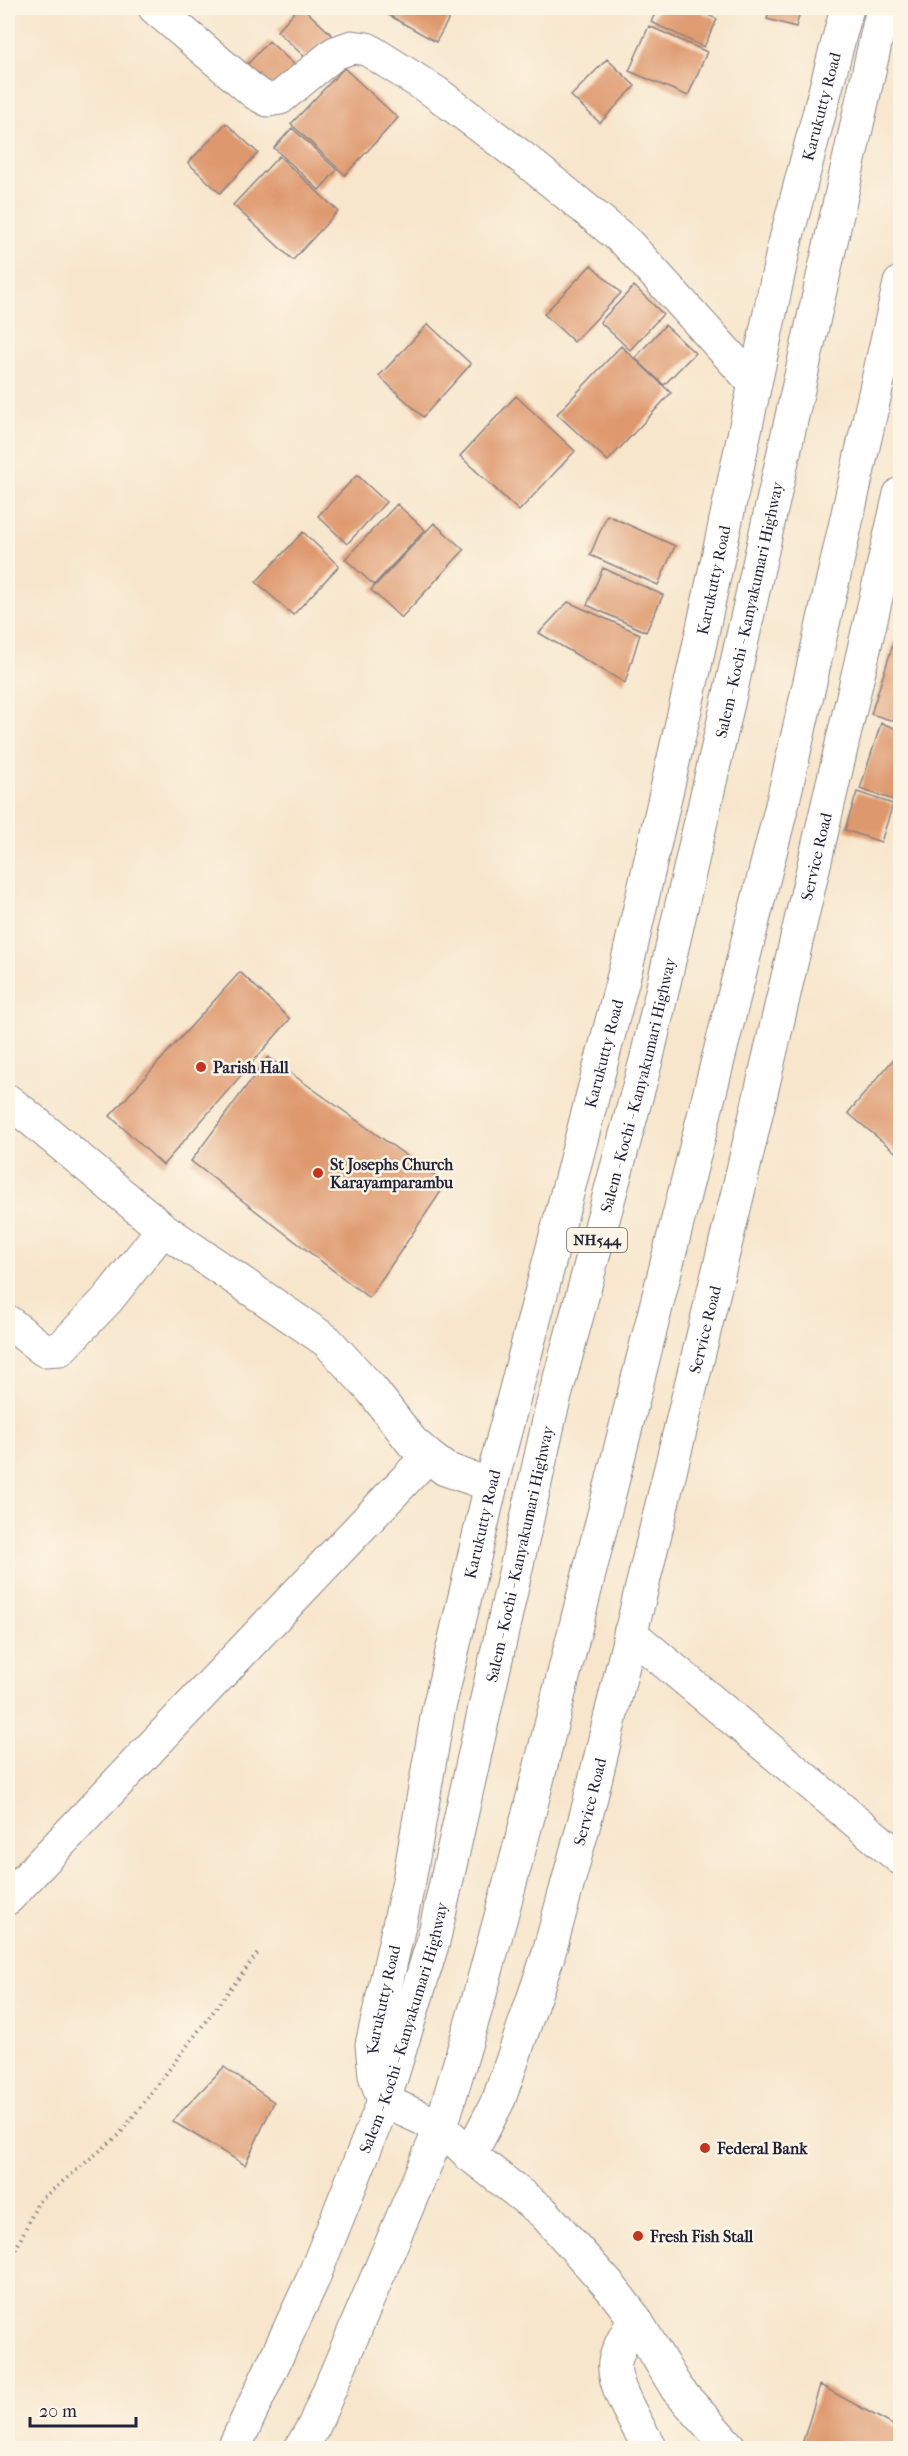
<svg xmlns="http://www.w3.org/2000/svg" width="908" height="2456" viewBox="0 0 908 2456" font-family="'IM FELL French Canon',serif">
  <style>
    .building { fill: #de986d }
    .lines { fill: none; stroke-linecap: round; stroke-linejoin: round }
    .minor-casing { stroke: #8c8484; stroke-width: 35 }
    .tertiary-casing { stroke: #8c8484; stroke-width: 35 }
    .trunk-casing { stroke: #8c8484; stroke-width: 35 }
    .path { stroke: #8c8484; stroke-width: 4; stroke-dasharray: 1.5 4.5; stroke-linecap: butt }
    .minor { stroke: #fff; stroke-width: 33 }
    .tertiary { stroke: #fff; stroke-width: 33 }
    .trunk { stroke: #fff; stroke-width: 33 }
    .poi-dot { fill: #c8321e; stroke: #fcf5e5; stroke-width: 2 }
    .labels { text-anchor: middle; stroke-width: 5; stroke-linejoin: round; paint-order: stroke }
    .shield { fill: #fcf5e5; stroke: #63616e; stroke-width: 1.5 }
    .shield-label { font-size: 15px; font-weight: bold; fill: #22223b }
    .street-label { font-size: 16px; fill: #22223b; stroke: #fcf5e5 }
    .poi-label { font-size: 16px; font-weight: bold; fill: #22223b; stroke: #fcf5e5; text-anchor: start }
  </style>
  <rect width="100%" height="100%" fill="#fcf5e5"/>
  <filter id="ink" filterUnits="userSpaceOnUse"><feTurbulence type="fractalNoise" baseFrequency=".0167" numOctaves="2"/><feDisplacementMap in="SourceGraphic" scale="12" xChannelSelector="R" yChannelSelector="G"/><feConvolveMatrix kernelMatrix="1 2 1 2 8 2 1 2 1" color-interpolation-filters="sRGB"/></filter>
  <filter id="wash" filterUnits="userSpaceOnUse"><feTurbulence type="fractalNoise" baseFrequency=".008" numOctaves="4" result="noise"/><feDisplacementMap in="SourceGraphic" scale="24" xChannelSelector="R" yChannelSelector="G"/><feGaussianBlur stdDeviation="1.35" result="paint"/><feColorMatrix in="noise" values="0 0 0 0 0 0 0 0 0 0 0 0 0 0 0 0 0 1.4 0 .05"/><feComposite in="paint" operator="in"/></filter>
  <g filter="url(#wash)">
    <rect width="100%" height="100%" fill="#f7e6cc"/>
    <g id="blocks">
      <path class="building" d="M 298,8 L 303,8 L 333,36 L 310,62 L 277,31 Z
        M 388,8 L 455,8 L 436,42 L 385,13 Z
        M 658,8 L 693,8 L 717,19 L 704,47 L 651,22 Z
        M 770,8 L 801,8 L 796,27 L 767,19 Z
        M 649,26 L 707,52 L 688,96 L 629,71 Z
        M 269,41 L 299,69 L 274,95 L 244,68 Z
        M 607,59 L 635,86 L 600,123 L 571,96 Z
        M 344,68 L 398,118 L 345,175 L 291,124 Z
        M 226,123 L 258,153 L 220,193 L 188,163 Z
        M 292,128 L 337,170 L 319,190 L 274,148 Z
        M 279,156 L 338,211 L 293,260 L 233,205 Z
        M 591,265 L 621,293 L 574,342 L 544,314 Z
        M 634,286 L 663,314 L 630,350 L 600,322 Z
        M 428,324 L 471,364 L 423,417 L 379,376 Z
        M 665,325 L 695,353 L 664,385 L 635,358 Z
        M 621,346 L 671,393 L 608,461 L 557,414 Z
        M 516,396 L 575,451 L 519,511 L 460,456 Z
        M 357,475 L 386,502 L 347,544 L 318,516 Z
        M 397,504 L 425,530 L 374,585 L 345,559 Z
        M 607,515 L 675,546 L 658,585 L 590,555 Z
        M 434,523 L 464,550 L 401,618 L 371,590 Z
        M 303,532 L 339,566 L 293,615 L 256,582 Z
        M 603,568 L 663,595 L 646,632 L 587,605 Z
        M 568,602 L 640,634 L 625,683 L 539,633 Z
        M 894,641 L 900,643 L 900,723 L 871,714 Z
        M 881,723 L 900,730 L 900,780 L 894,800 L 860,789 Z
        M 857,792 L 893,804 L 881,842 L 845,830 Z
        M 240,972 L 290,1019 L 163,1165 L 110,1116 Z
        M 897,1055 L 900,1058 L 900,1156 L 848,1113 Z
        M 268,1057 L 446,1184 L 369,1298 L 191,1161 Z
        M 224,2067 L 274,2102 L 245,2165 L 172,2121 Z
        M 820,2385 L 900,2429 L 900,2448 L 801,2448 Z"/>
    </g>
  </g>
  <g filter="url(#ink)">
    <use href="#blocks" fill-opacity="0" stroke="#8c8484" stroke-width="1.5"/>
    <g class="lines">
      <g class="minor-casing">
        <path id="minor" d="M 155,8 L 255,93 L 268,100 L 280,98 L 335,53 L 352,47 L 367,49 L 435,92 L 528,162 L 626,242 L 754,383
          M 8,1101 L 31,1119 L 163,1229 L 327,1341 L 372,1390 L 412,1442 L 428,1456 L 445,1469 L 491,1485
          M 8,1322 L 44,1350 L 60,1349 L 108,1299 L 163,1229
          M 630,1633 L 900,1858
          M 8,1898 L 428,1456
          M 635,2319 C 628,2332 618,2347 615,2362 C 611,2384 639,2428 650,2448"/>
      </g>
      <g class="tertiary-casing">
        <g id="tertiary">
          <path id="s1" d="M 470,2155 L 499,2099 L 548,1956 L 589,1805 L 738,1192 L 900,494"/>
          <path id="s2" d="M 730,2448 L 677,2389 L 635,2319 L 612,2289 L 544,2213 L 470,2155 L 441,2127 L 384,2101 L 375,2075 L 372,2045 L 409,1881 L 438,1712 L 491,1485 L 629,956 L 696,661 L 784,247 L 847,8"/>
        </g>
      </g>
      <g class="trunk-casing">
        <g id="trunk">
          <path id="s3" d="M 234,2448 L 312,2281 L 384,2101 L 433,1942 L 551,1411 L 647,1057 L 728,703 L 883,8"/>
          <path d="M 301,2448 L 314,2426 L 441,2127 L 478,2001 L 529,1813 L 783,801 L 900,283"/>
        </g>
      </g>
      <path class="path" d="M 8,2266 L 38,2202 L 119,2135 L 258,1953"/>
      <use href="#minor" class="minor"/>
      <use href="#tertiary" class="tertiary"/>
      <use href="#trunk" class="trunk"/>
    </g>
  </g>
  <g class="poi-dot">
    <circle cx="201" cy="1067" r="6"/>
    <circle cx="318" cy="1173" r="6"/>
    <circle cx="705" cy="2148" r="6"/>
    <circle cx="638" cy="2236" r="6"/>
  </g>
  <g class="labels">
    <rect class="shield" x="567" y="1228" width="60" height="24" rx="4.5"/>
    <g class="shield-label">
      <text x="597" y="1245">NH544</text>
    </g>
    <g class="street-label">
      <text dy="6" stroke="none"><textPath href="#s2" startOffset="2546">Karukutty Road</textPath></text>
      <text dy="6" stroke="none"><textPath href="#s2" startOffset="2060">Karukutty Road</textPath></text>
      <text dy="6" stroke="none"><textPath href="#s3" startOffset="1914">Salem - Kochi - Kanyakumari Highway</textPath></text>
      <text dy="6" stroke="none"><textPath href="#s1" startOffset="1346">Service Road</textPath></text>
      <text dy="6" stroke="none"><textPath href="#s2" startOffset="1574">Karukutty Road</textPath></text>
      <text dy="6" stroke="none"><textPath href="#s3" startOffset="1426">Salem - Kochi - Kanyakumari Highway</textPath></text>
      <text dy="6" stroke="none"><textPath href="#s1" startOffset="860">Service Road</textPath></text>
      <text dy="6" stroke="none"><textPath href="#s2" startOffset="1088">Karukutty Road</textPath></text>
      <text dy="6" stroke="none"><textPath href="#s3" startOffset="942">Salem - Kochi - Kanyakumari Highway</textPath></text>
      <text dy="6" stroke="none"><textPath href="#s1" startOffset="374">Service Road</textPath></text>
      <text dy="6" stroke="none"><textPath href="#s2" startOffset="602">Karukutty Road</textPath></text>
      <text dy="6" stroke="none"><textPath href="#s3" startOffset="454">Salem - Kochi - Kanyakumari Highway</textPath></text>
    </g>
    <g class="poi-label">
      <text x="213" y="1073">Parish Hall</text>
      <text x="330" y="1170">St Josephs Church<tspan x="330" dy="18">Karayamparambu</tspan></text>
      <text x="717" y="2154">Federal Bank</text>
      <text x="650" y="2242">Fresh Fish Stall</text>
    </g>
  </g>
  <rect width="908" height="2456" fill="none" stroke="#fcf5e5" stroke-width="30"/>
  <path d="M30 2417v9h106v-9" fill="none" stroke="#22223b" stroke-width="3"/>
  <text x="39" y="2417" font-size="18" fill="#22223b" stroke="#fcf5e5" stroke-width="4.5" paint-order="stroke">20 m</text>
</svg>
